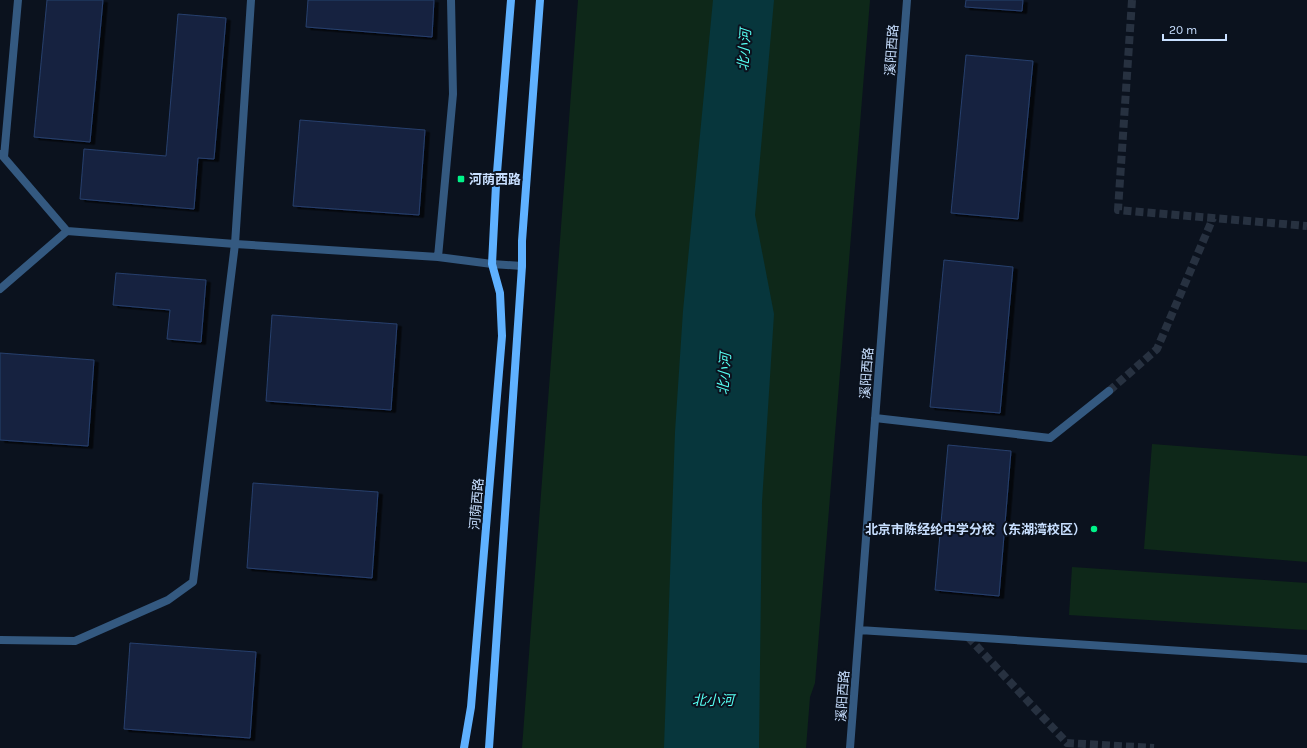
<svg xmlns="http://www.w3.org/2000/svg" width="1307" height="748" viewBox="0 0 1307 748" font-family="Karla,'Noto Sans SC',sans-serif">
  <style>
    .green { fill: #0e2819 }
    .water { fill: #07363c }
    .building { fill: #162440; stroke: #273f6d; filter: url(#shadow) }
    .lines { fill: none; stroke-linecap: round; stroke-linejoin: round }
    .street-tunnel { stroke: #273140; stroke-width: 8; stroke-dasharray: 8 4; stroke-linecap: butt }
    .street { stroke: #345980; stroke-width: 8 }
    .secondary { stroke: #5fb1ff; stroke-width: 8 }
    .poi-dot { fill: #00f389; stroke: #0b121e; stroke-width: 1.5 }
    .labels { text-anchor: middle; stroke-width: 4; stroke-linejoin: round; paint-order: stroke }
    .street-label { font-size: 13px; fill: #c8dfff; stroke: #0b121e }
    .poi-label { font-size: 13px; font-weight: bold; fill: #c8dfff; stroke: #0b121e; text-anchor: start }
    .water-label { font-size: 14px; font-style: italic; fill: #56fff3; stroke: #0b121e }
  </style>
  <defs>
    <filter id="shadow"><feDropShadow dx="4.5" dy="2.5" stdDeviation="0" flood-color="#0009"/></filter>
  </defs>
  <rect width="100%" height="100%" fill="#0b121e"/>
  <path class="green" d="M 578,0 L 870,0 L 815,683 L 810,697 L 806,748 L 522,748 Z
    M 1152,444 L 1307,456 L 1307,562 L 1144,549 Z
    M 1072,567 L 1307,583 L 1307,630 L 1069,615 Z"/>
  <path class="water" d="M 713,0 L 774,0 L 755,215 L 774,314 L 762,502 L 759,748 L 664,748 L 675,432 L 683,311 Z"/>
  <path class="building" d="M 47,0 L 103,0 L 90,142 L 34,137 Z
    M 308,0 L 434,0 L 432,37 L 306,27 Z
    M 966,0 L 1023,0 L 1022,11 L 965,7 Z
    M 178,14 L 226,18 L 214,159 L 198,158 L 194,209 L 80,199 L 84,149 L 166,156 Z
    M 966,55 L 1033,61 L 1018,219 L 951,213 Z
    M 300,120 L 425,130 L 419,215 L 293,206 Z
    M 944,260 L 1013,267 L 1000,413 L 930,407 Z
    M 116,273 L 206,280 L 201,342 L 167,339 L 170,310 L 113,305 Z
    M 272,315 L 397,324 L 391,410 L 266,401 Z
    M 0,353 L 94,360 L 88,446 L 0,440 Z
    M 948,445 L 1011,451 L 999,596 L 935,590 Z
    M 253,483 L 378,492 L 372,578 L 247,568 Z
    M 130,643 L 256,652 L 250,738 L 124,729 Z"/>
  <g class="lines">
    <path class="street-tunnel" d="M 1132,0 L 1118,210 L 1307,226
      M 1109,391 L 1157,349 L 1213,218
      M 968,637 L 1067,743 L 1154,748"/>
    <path class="street" d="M 1,154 L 67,231
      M 4,157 L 18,0
      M 438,257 L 453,94 L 451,0
      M 0,289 L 67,231 L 235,244 L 438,257 L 492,264 L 522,266
      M 875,418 L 1050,438 L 1109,391
      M 859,630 L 1307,659
      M 0,640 L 75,641 L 168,600 L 193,582 L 235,244 L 251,0
      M 850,748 L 907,0"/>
    <path class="secondary" d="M 464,748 L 471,707 L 502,336 L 500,293 L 492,264 L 496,185 L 511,0
      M 489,748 L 522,266 L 522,241 L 540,0"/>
  </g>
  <g class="poi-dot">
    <rect x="457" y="175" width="8" height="8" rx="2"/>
    <circle cx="1094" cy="529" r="4"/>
  </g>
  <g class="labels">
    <g class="street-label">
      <text transform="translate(891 50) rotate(-86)" y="5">溪阳西路</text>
      <text transform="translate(866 373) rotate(-86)" y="5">溪阳西路</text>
      <text transform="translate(476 504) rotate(-85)" y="5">河荫西路</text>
      <text transform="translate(842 696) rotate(-86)" y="5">溪阳西路</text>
    </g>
    <g class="poi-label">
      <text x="469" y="184">河荫西路</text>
      <text x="1086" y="534" text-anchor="end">北京市陈经纶中学分校（东湖湾校区）</text>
    </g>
    <g class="water-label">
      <text transform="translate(744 50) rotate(-86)" y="5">北小河</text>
      <text transform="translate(724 374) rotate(-86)" y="5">北小河</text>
      <text x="713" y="705">北小河</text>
    </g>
  </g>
  <path d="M1163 34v6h63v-6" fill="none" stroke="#c8dfff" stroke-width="2"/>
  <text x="1169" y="34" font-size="12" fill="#c8dfff" stroke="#0b121e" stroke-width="3" paint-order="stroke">20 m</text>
</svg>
